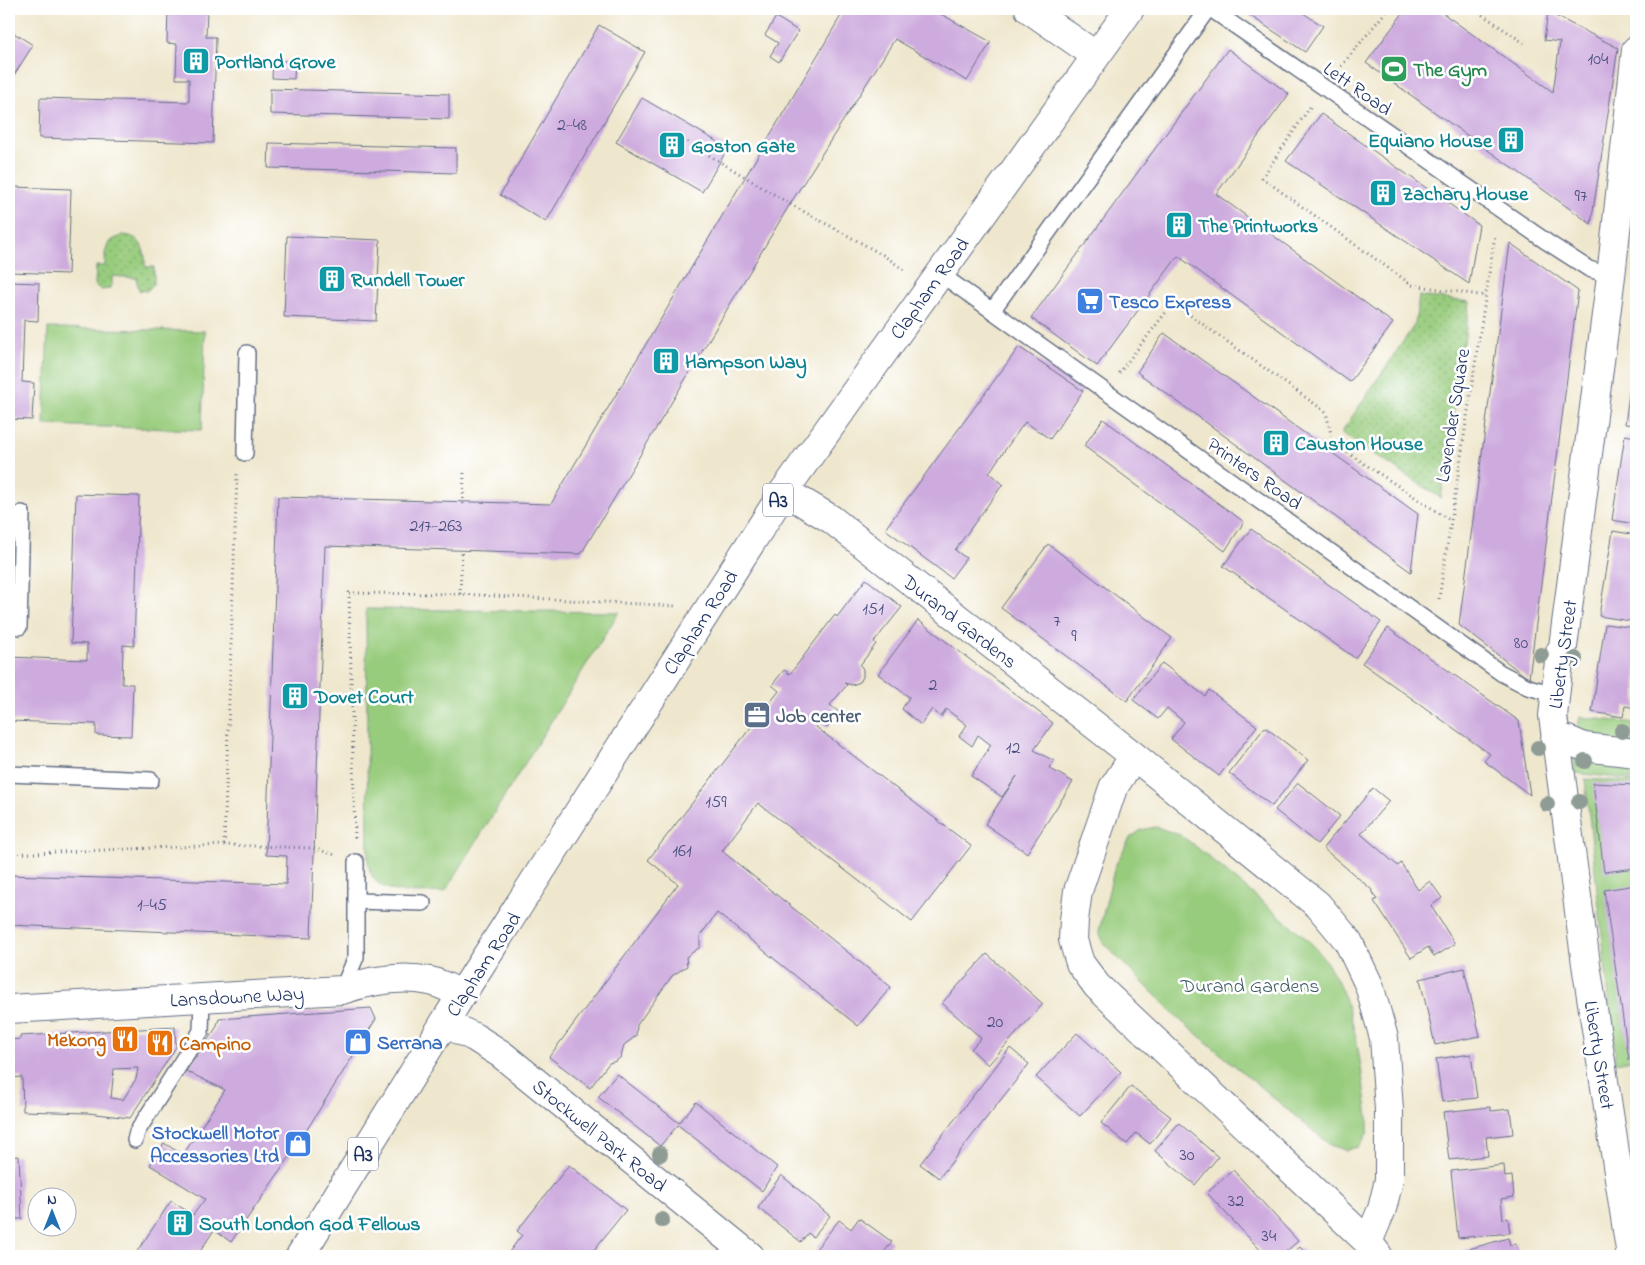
<svg xmlns="http://www.w3.org/2000/svg" width="1645" height="1265" viewBox="0 0 1645 1265" font-family="'Indie Flower',sans-serif">
  <style>
    .grass { fill: url(#grass-dots); stroke: #5a7e6e }
    .green { fill: #98cc7d; stroke: #5a7e6e }
    .building { fill: #cdabde; fill-rule: evenodd }
    .lines { fill: none; stroke-linecap: round; stroke-linejoin: round }
    .lane-casing { stroke: #656f85; stroke-width: 18 }
    .street-casing { stroke: #656f85; stroke-width: 30 }
    .highway-casing { stroke: #656f85; stroke-width: 30 }
    .path { stroke: #656f85; stroke-width: 3; stroke-dasharray: 1 4; stroke-linecap: butt }
    .lane { stroke: #fff; stroke-width: 15 }
    .street { stroke: #fff; stroke-width: 28 }
    .highway { stroke: #fff; stroke-width: 28 }
    .tree { fill: #8f9c95 }
    .labels { text-anchor: middle; stroke-width: 5; stroke-linejoin: round; paint-order: stroke }
    .number-label { font-size: 18px; fill: #484e7e }
    .shield { fill: #fff; stroke: #5f6d8e; stroke-width: 1 }
    .shield-label { font-size: 19px; font-weight: bold; fill: #1b2f5e }
    .culture-label { font-size: 20px; font-weight: bold; fill: #0d838f; stroke: #fff; text-anchor: start }
    .leisure-label { font-size: 20px; font-weight: bold; fill: #27864d; stroke: #fff; text-anchor: start }
    .street-label { font-size: 20px; fill: #1b2f5e; stroke: #fff }
    .shop-label { font-size: 20px; font-weight: bold; fill: #366cbe; stroke: #fff; text-anchor: start }
    .service-label { font-size: 20px; font-weight: bold; fill: #4e5e75; stroke: #fff; text-anchor: start }
    .park-label { font-size: 20px; fill: #405e67; stroke: #fff }
    .food-label { font-size: 20px; font-weight: bold; fill: #c56008; stroke: #fff; text-anchor: end }
  </style>
  <defs>
    <pattern id="grass-dots" width="8" height="8" patternUnits="userSpaceOnUse" patternTransform="scale(1.25)"><rect width="8" height="8" fill="#98cc7d"/><path d="M2 2h.1M6 6h.1" fill="none" stroke="#7ba66a" stroke-width="1.8" stroke-linecap="round"/></pattern>
  </defs>
  <rect width="100%" height="100%" fill="#fff"/>
  <filter id="ink" filterUnits="userSpaceOnUse"><feTurbulence type="fractalNoise" baseFrequency=".02" numOctaves="2"/><feDisplacementMap in="SourceGraphic" scale="10" xChannelSelector="R" yChannelSelector="G"/><feConvolveMatrix kernelMatrix="1 2 1 2 8 2 1 2 1" color-interpolation-filters="sRGB"/></filter>
  <filter id="wash" filterUnits="userSpaceOnUse"><feTurbulence type="fractalNoise" baseFrequency=".0096" numOctaves="4" result="noise"/><feDisplacementMap in="SourceGraphic" scale="20" xChannelSelector="R" yChannelSelector="G"/><feGaussianBlur stdDeviation="1.12" result="paint"/><feColorMatrix in="noise" values="0 0 0 0 0 0 0 0 0 0 0 0 0 0 0 0 0 1.4 0 .05"/><feComposite in="paint" operator="in"/></filter>
  <g filter="url(#wash)">
    <rect width="100%" height="100%" fill="#efe7cd"/>
    <path class="grass" d="M 122,235 C 141,235 146,250 145,267 L 154,267 L 154,284 L 147,291 L 139,290 L 136,278 L 112,276 L 112,284 L 109,289 L 101,290 L 95,285 L 96,266 L 105,266 L 105,253 L 109,242 Z
      M 1419,296 L 1470,302 L 1441,498 L 1341,433 L 1415,324 Z"/>
    <path class="green" d="M 48,328 L 205,331 L 202,430 L 44,425 Z
      M 366,609 L 619,612 L 445,892 C 423,892 386,898 373,877 C 370,873 369,867 368,862 Z
      M 1580,717 L 1636,723 L 1636,780 L 1575,773 L 1573,749 Z
      M 1585,779 L 1636,782 L 1636,1059 L 1616,1063 Z
      M 1156,827 L 1180,835 L 1194,845 L 1306,938 C 1356,985 1358,1053 1368,1117 L 1368,1132 L 1358,1147 L 1345,1150 L 1330,1145 L 1180,1020 L 1104,944 L 1099,931 L 1115,866 L 1130,838 L 1141,830 Z"/>
    <g id="blocks">
      <path class="building" d="M 168,9 L 207,9 L 206,37 L 216,37 L 213,143 L 39,138 L 40,98 L 189,102 L 189,79 L 176,79 L 177,44 L 167,43 Z
        M 845,9 L 932,9 L 991,42 L 967,81 L 895,39 L 790,204 L 581,554 L 325,546 L 311,938 L 9,925 L 9,875 L 286,884 L 287,856 L 266,855 L 278,497 L 551,504 Z
        M 1240,9 L 1297,9 L 1323,26 L 1305,52 Z
        M 1406,9 L 1437,9 L 1553,92 L 1560,42 L 1544,40 L 1548,12 L 1618,48 L 1591,224 L 1366,63 Z
        M 776,17 L 798,31 L 779,62 L 770,56 L 778,43 L 765,35 Z
        M 599,25 L 645,52 L 546,222 L 500,195 Z
        M 9,30 L 33,45 L 9,83 Z
        M 1228,49 L 1289,94 L 1216,194 L 1393,323 L 1350,382 L 1178,256 L 1097,366 L 1031,318 Z
        M 273,61 L 295,61 L 294,79 L 272,78 Z
        M 270,89 L 449,94 L 449,119 L 270,114 Z
        M 642,98 L 728,148 L 702,192 L 616,142 Z
        M 1321,114 L 1479,225 L 1469,284 L 1286,161 Z
        M 269,143 L 456,148 L 456,173 L 268,168 Z
        M 13,187 L 71,189 L 68,274 L 9,272 L 9,206 L 12,207 Z
        M 287,236 L 380,240 L 376,321 L 284,317 Z
        M 1510,243 L 1578,291 L 1529,679 L 1459,625 Z
        M 9,282 L 39,283 L 38,321 L 24,320 L 22,382 L 34,383 L 32,420 L 9,419 Z
        M 1164,333 L 1418,514 L 1411,572 L 1137,372 Z
        M 1019,347 L 1083,391 L 1050,439 L 1025,422 L 997,461 L 989,473 L 1003,484 L 955,550 L 966,558 L 951,578 L 885,529 Z
        M 1635,349 L 1636,349 L 1636,425 L 1625,424 Z
        M 1103,419 L 1244,522 L 1225,551 L 1084,446 Z
        M 1625,435 L 1636,437 L 1636,524 L 1612,520 Z
        M 76,494 L 139,496 L 134,646 L 123,645 L 122,684 L 133,684 L 131,736 L 96,735 L 96,724 L 9,721 L 9,657 L 87,660 L 87,644 L 71,643 Z
        M 1251,529 L 1381,622 L 1355,658 L 1223,566 Z
        M 1613,531 L 1636,535 L 1636,622 L 1599,616 Z
        M 1048,544 L 1172,638 L 1127,701 L 1001,608 Z
        M 866,579 L 902,607 L 874,642 L 876,644 L 860,665 L 863,669 L 863,677 L 860,682 L 852,685 L 844,683 L 847,685 L 830,705 L 840,713 L 827,728 L 819,721 L 816,727 L 971,846 L 912,922 L 758,803 L 722,851 L 891,987 L 858,1026 L 717,913 L 700,936 L 700,947 L 686,957 L 687,966 L 672,976 L 637,1025 L 636,1036 L 624,1045 L 621,1057 L 616,1061 L 609,1063 L 590,1088 L 549,1057 L 678,884 L 648,860 L 779,691 L 772,685 L 784,670 L 790,674 L 835,615 L 837,617 Z
        M 918,620 L 1053,723 L 1034,750 L 1054,761 L 1049,768 L 1073,782 L 1027,853 L 985,824 L 1017,776 L 1002,797 L 971,776 L 991,745 L 978,735 L 972,746 L 959,736 L 967,725 L 946,709 L 941,717 L 932,709 L 921,725 L 902,709 L 909,697 L 878,674 Z
        M 1605,624 L 1636,628 L 1636,708 L 1625,706 L 1623,717 L 1592,712 Z
        M 1388,628 L 1519,721 L 1530,795 L 1484,761 L 1490,754 L 1362,663 Z
        M 1162,663 L 1205,696 L 1209,690 L 1257,726 L 1219,776 L 1171,739 L 1184,722 L 1167,708 L 1158,719 L 1133,700 Z
        M 1265,727 L 1308,760 L 1272,806 L 1229,773 Z
        M 1298,783 L 1340,816 L 1317,844 L 1275,810 Z
        M 1593,783 L 1636,785 L 1636,868 L 1604,872 Z
        M 1373,788 L 1389,801 L 1361,834 L 1398,866 L 1401,863 L 1418,890 L 1430,881 L 1442,898 L 1431,906 L 1455,944 L 1434,957 L 1428,947 L 1411,958 L 1374,901 L 1377,899 L 1371,889 L 1323,848 Z
        M 1636,885 L 1636,1059 L 1629,1060 L 1604,890 Z
        M 987,954 L 1043,1004 L 988,1065 L 971,1049 L 981,1038 L 942,1003 Z
        M 1464,968 L 1480,1036 L 1435,1045 L 1420,979 Z
        M 371,1008 L 376,1019 L 291,1155 L 231,1242 L 214,1230 L 197,1256 L 134,1256 L 171,1201 L 193,1215 L 205,1199 L 150,1165 L 164,1143 L 183,1155 L 225,1090 L 186,1071 L 216,1028 L 219,1019 Z
        M 175,1027 L 176,1047 L 130,1118 L 88,1113 L 23,1111 L 22,1077 L 9,1078 L 9,1040 L 20,1039 L 20,1036 ZM 138,1068 L 136,1079 L 123,1100 L 111,1098 L 114,1069 Z
        M 1077,1033 L 1121,1072 L 1080,1116 L 1036,1077 Z
        M 1010,1048 L 1029,1064 L 939,1178 L 920,1164 Z
        M 1471,1054 L 1477,1098 L 1442,1102 L 1436,1059 Z
        M 617,1074 L 679,1123 L 696,1102 L 777,1167 L 762,1191 L 678,1125 L 660,1146 L 598,1097 Z
        M 1131,1086 L 1171,1117 L 1150,1144 L 1136,1133 L 1127,1144 L 1101,1123 Z
        M 1490,1107 L 1491,1111 L 1510,1109 L 1513,1134 L 1486,1137 L 1488,1156 L 1449,1160 L 1443,1112 Z
        M 1179,1123 L 1218,1157 L 1195,1185 L 1155,1151 Z
        M 19,1156 L 22,1219 L 9,1219 L 9,1157 Z
        M 569,1165 L 626,1210 L 589,1256 L 506,1256 L 522,1235 L 517,1231 Z
        M 1504,1165 L 1505,1177 L 1512,1176 L 1514,1197 L 1501,1199 L 1503,1219 L 1508,1218 L 1510,1233 L 1458,1238 L 1451,1171 Z
        M 1233,1170 L 1298,1241 L 1281,1256 L 1266,1256 L 1207,1193 Z
        M 781,1175 L 830,1216 L 813,1237 L 808,1233 L 801,1242 L 758,1208 Z
        M 859,1218 L 892,1242 L 881,1256 L 818,1256 L 821,1253 L 816,1249 L 839,1220 L 851,1229 Z
        M 1508,1238 L 1510,1245 L 1516,1244 L 1520,1256 L 1464,1256 L 1462,1251 Z
        M 1300,1247 L 1308,1256 L 1289,1256 Z"/>
    </g>
  </g>
  <g filter="url(#ink)">
    <use href="#blocks" fill-opacity="0" stroke="#656f85" stroke-width="1"/>
    <g class="lines">
      <g class="lane-casing">
        <path id="lane" d="M 1211,9 L 1547,242 L 1589,269 L 1611,276
          M 939,273 L 1501,673 L 1528,687 L 1554,694
          M 992,311 L 1208,9
          M 245,453 L 247,353
          M 19,627 L 22,513
          M 9,774 L 151,780
          M 357,901 L 423,903
          M 342,990 L 356,957 L 356,862
          M 135,1140 L 137,1132 L 201,1031 L 202,998"/>
      </g>
      <g class="street-casing">
        <path id="street" d="M 1029,9 L 1095,55
          M 784,491 L 831,519 L 1134,756 L 1318,905 L 1348,941 L 1369,985 L 1384,1038 L 1389,1110 L 1389,1180 L 1382,1209 L 1368,1242
          M 1555,739 L 1568,740 L 1584,747 L 1636,753
          M 1134,756 L 1113,788 L 1078,891 L 1074,920 L 1073,940 L 1080,963 L 1097,986 L 1368,1242 L 1378,1255
          M 9,1009 L 342,990 C 369,981 400,975 430,981 C 440,983 452,990 462,994
          M 444,1023 L 474,1037 L 501,1054 L 750,1256
          M 1631,1256 L 1586,964 L 1553,716 L 1560,652 L 1563,647 L 1611,276 L 1636,50"/>
      </g>
      <g class="highway-casing">
        <path id="highway" d="M 300,1256 L 462,994 L 784,491 L 1130,9"/>
      </g>
      <path class="path" d="M 1474,9 L 1524,43
        M 1338,70 L 1388,9
        M 1310,107 L 1262,178 L 1412,285 L 1486,296
        M 679,137 L 790,204 L 883,255 L 906,271
        M 1119,373 L 1173,303 L 1326,412 L 1333,443 L 1451,521
        M 463,504 L 464,472
        M 460,594 L 462,551
        M 1439,599 L 1495,235
        M 355,838 L 349,593 L 460,594 L 675,606
        M 224,845 L 237,474
        M 9,854 L 224,845 L 313,848 L 335,855"/>
      <use href="#lane" class="lane"/>
      <use href="#street" class="street"/>
      <use href="#highway" class="highway"/>
    </g>
    <g class="tree">
      <circle cx="1541" cy="655" r="8"/>
      <circle cx="1575" cy="659" r="8"/>
      <circle cx="1622" cy="731" r="8"/>
      <circle cx="1538" cy="748" r="8"/>
      <circle cx="1585" cy="761" r="8"/>
      <circle cx="1579" cy="802" r="8"/>
      <circle cx="1547" cy="804" r="8"/>
      <circle cx="660" cy="1154" r="8"/>
      <circle cx="662" cy="1220" r="8"/>
    </g>
  </g>
  <defs>
    <g id="building-square" transform="scale(1.4375)"><rect x="-9" y="-9" width="18" height="18" rx="4" fill="#0f9aa8" stroke="#fff"/><path d="M-4-6H4V6H1V3H-1V6H-4ZM-2.5-4.3h1.7v1.8h-1.7ZM.8-4.3h1.7v1.8H.8ZM-2.5-1h1.7V.8h-1.7ZM.8-1h1.7V.8H.8Z" fill="#fff"/></g>
    <g id="stadium-square" transform="scale(1.4375)"><rect x="-9" y="-9" width="18" height="18" rx="4" fill="#2e9e5b" stroke="#fff"/><path d="M0-5a6.5 5 0 1 0 0 10a6.5 5 0 1 0 0-10ZM-3.5-1.8h7v3.6h-7Z" fill="#fff"/></g>
    <g id="supermarket-square" transform="scale(1.4375)"><rect x="-9" y="-9" width="18" height="18" rx="4" fill="#3f7fe0" stroke="#fff"/><path d="M-6-5.5h2.5l.6 2H6L4.5 2H-2.5L-4.4-4H-6ZM-1.5 3.2a1.3 1.3 0 1 0 .1 0ZM3 3.2a1.3 1.3 0 1 0 .1 0Z" fill="#fff"/></g>
    <g id="office-square" transform="scale(1.4375)"><rect x="-9" y="-9" width="18" height="18" rx="4" fill="#5c6f8a" stroke="#fff"/><path d="M-6-3h4V-5.5h4V-3h4V5H-6ZM-1-4.5V-3h2v-1.5ZM-6 0V1H6V0Z" fill="#fff"/></g>
    <g id="restaurant-square" transform="scale(1.4375)"><rect x="-9" y="-9" width="18" height="18" rx="4" fill="#e8710a" stroke="#fff"/><path d="M-5-6h1v4h1v-4h1v4h1v-4h1v5L-1.5 .5V6h-2V.5L-5-1ZM5-6V6H3V1.5H1.5Q1.5-4 5-6Z" fill="#fff"/></g>
    <g id="shop-square" transform="scale(1.4375)"><rect x="-9" y="-9" width="18" height="18" rx="4" fill="#3f7fe0" stroke="#fff"/><path d="M-5-2.5h2.3a2.7 3.5 0 0 1 5.4 0H5L5.5 6h-11ZM-1.5-2.5h3a1.5 2.3 0 0 0-3 0Z" fill="#fff"/></g>
  </defs>
  <g fill-rule="evenodd">
    <use href="#building-square" x="196" y="61"/>
    <use href="#stadium-square" x="1394" y="69"/>
    <use href="#building-square" x="1511" y="140"/>
    <use href="#building-square" x="672" y="145"/>
    <use href="#building-square" x="1383" y="193"/>
    <use href="#building-square" x="1179" y="225"/>
    <use href="#building-square" x="332" y="279"/>
    <use href="#supermarket-square" x="1090" y="301"/>
    <use href="#building-square" x="666" y="361"/>
    <use href="#building-square" x="1276" y="443"/>
    <use href="#building-square" x="295" y="696"/>
    <use href="#office-square" x="757" y="715"/>
    <use href="#restaurant-square" x="125" y="1039"/>
    <use href="#shop-square" x="358" y="1042"/>
    <use href="#restaurant-square" x="160" y="1043"/>
    <use href="#shop-square" x="298" y="1144"/>
    <use href="#building-square" x="180" y="1223"/>
  </g>
  <g class="labels">
    <g class="number-label">
      <text x="1598" y="64">104</text>
      <text x="572" y="130">2-48</text>
      <text x="1581" y="201">97</text>
      <text x="436" y="531">217-263</text>
      <text x="873" y="614">151</text>
      <text x="1057" y="626">7</text>
      <text x="1074" y="641">9</text>
      <text x="1521" y="648">80</text>
      <text x="933" y="690">2</text>
      <text x="1013" y="753">12</text>
      <text x="716" y="807">159</text>
      <text x="682" y="856">161</text>
      <text x="152" y="910">1-45</text>
      <text x="995" y="1027">20</text>
      <text x="1187" y="1160">30</text>
      <text x="1236" y="1206">32</text>
      <text x="1269" y="1241">34</text>
    </g>
    <g class="shield">
      <rect x="763" y="483.5" width="30" height="33" rx="4"/>
      <rect x="348" y="1137.5" width="30" height="33" rx="4"/>
    </g>
    <g class="shield-label">
      <text x="778" y="507">A3</text>
      <text x="363" y="1161">A3</text>
    </g>
    <g class="culture-label">
      <text x="215" y="68">Portland Grove</text>
      <text x="1492" y="147" text-anchor="end">Equiano House</text>
      <text x="691" y="152">Goston Gate</text>
      <text x="1402" y="200">Zachary House</text>
      <text x="1198" y="232">The Printworks</text>
      <text x="351" y="286">Rundell Tower</text>
      <text x="685" y="368">Hampson Way</text>
      <text x="1295" y="450">Causton House</text>
      <text x="314" y="703">Dovet Court</text>
      <text x="199" y="1230">South London God Fellows</text>
    </g>
    <g class="leisure-label">
      <text x="1413" y="76">The Gym</text>
    </g>
    <g class="street-label">
      <text transform="translate(1358 88) rotate(35)" y="7">Lett Road</text>
      <text transform="translate(929 288) rotate(-54)" y="7">Clapham Road</text>
      <text transform="translate(1452 415) rotate(-81)" y="7">Lavender Square</text>
      <text transform="translate(1255 473) rotate(35)" y="7">Printers Road</text>
      <text transform="translate(960 621) rotate(38)" y="7">Durand Gardens</text>
      <text transform="translate(700 622) rotate(-57)" y="7">Clapham Road</text>
      <text transform="translate(1562 654) rotate(-82)" y="7">Liberty Street</text>
      <text transform="translate(483 964) rotate(-57)" y="7">Clapham Road</text>
      <text transform="translate(237 996) rotate(-3)" y="7">Lansdowne Way</text>
      <text transform="translate(1600 1055) rotate(81)" y="7">Liberty Street</text>
      <text transform="translate(600 1135) rotate(39)" y="7">Stockwell Park Road</text>
    </g>
    <g class="shop-label">
      <text x="1109" y="308">Tesco Express</text>
      <text x="377" y="1049">Serrana</text>
      <text x="279" y="1139" text-anchor="end">Stockwell Motor<tspan x="279" dy="23">Accessories Ltd</tspan></text>
    </g>
    <g class="service-label">
      <text x="776" y="722">Job center</text>
    </g>
    <g class="park-label">
      <text x="1250" y="992">Durand Gardens</text>
    </g>
    <g class="food-label">
      <text x="106" y="1046">Mekong</text>
      <text x="179" y="1050" text-anchor="start">Campino</text>
    </g>
  </g>
  <rect width="1645" height="1265" fill="none" stroke="#fff" stroke-width="30"/>
  <g transform="translate(52 1212)"><circle r="24" fill="#ffffff" stroke="#a4acbf"/>
  <path d="M0-4L9 19L0 12L-9 19Z" fill="#1f6fb2"/>
  <text y="-8" font-size="14" font-weight="bold" text-anchor="middle" fill="#1b2f5e">N</text>
  </g>
</svg>
